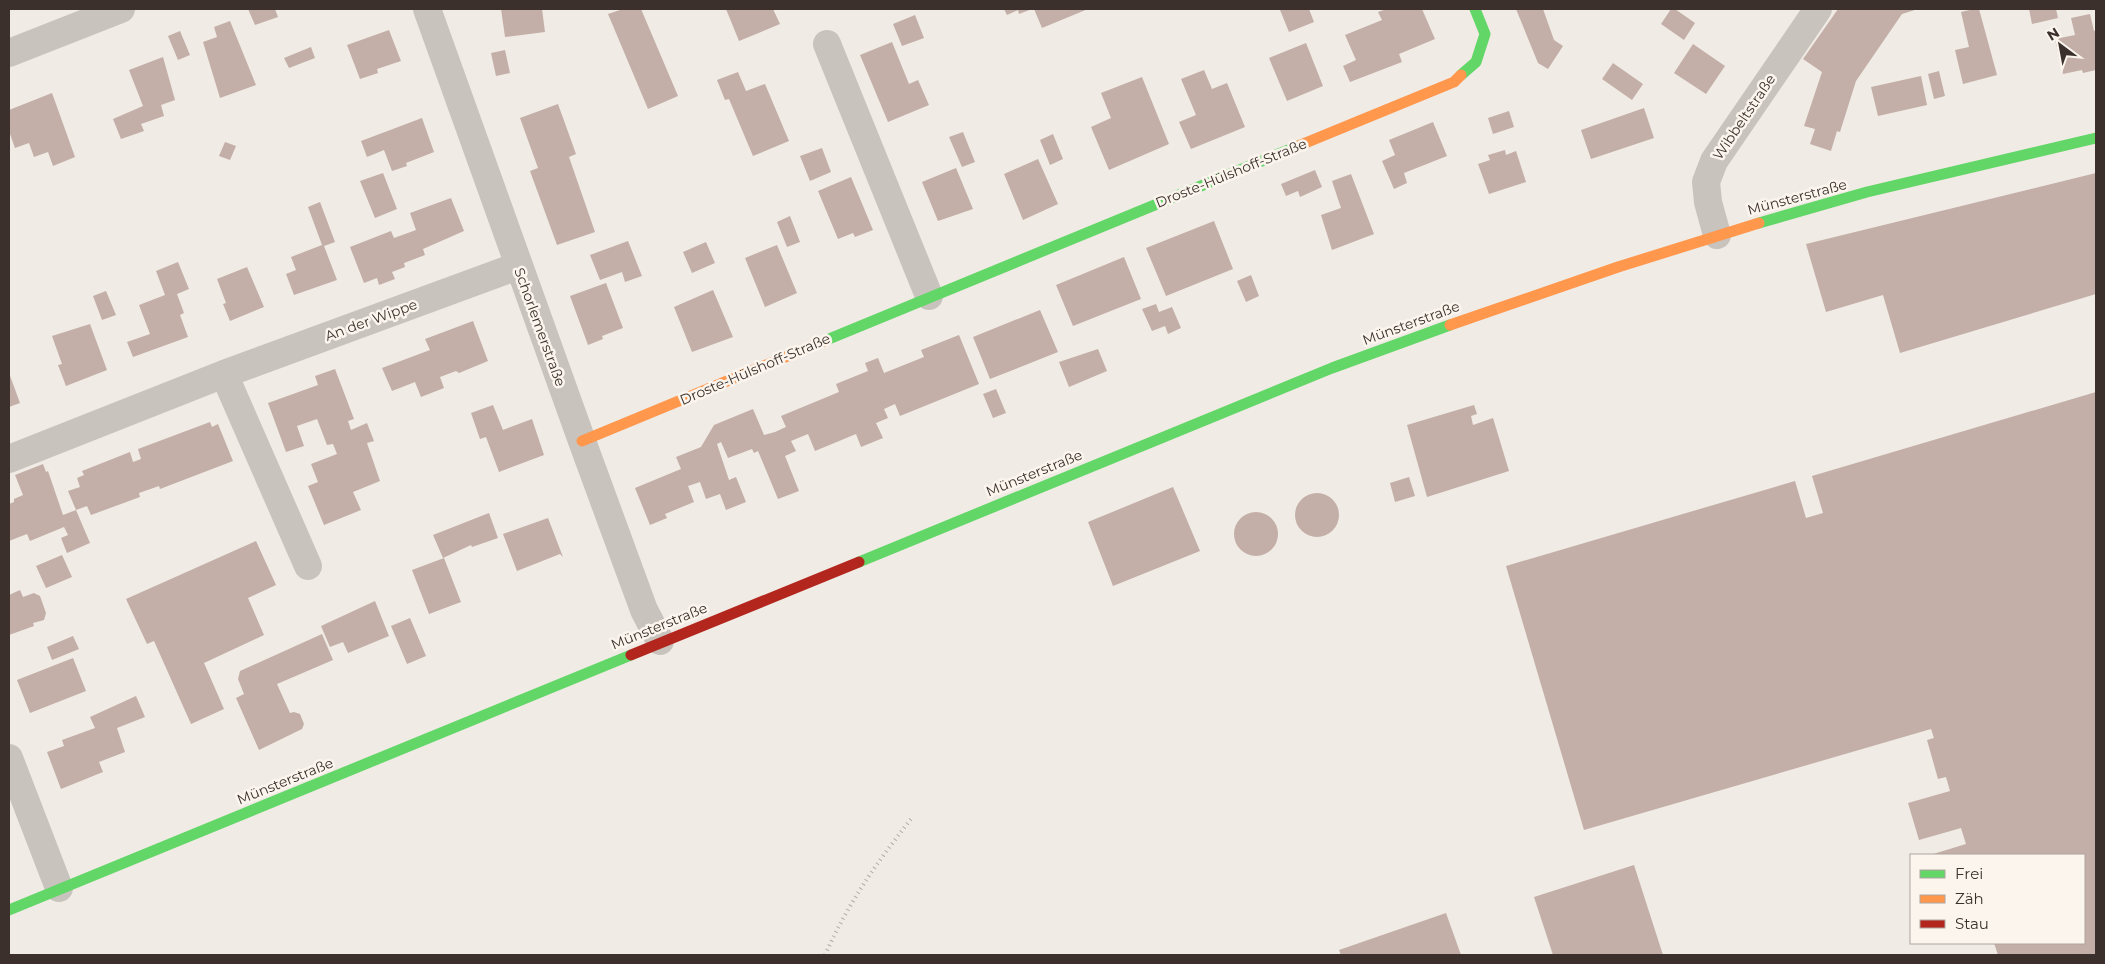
<svg xmlns="http://www.w3.org/2000/svg" width="2105" height="964" viewBox="0 0 2105 964" font-family="Montserrat,sans-serif">
  <style>
    .building { fill: #c3afa7 }
    .lines { fill: none; stroke-linecap: round; stroke-linejoin: round }
    .street { stroke: #c9c3be; stroke-width: 28 }
    .fast { stroke: #63d668; stroke-width: 11 }
    .slow { stroke: #ff974d; stroke-width: 11 }
    .jam { stroke: #b3261e; stroke-width: 11 }
    .rail { stroke: #b1aca8; stroke-width: 4; stroke-dasharray: 1 4; stroke-linecap: butt }
    .labels { text-anchor: middle; stroke-width: 5; stroke-linejoin: round; paint-order: stroke }
    .street-label { font-size: 14px; fill: #3b302b; stroke: #fbf5ee }
  </style>
  <rect width="100%" height="100%" fill="#f0ebe5"/>
  <path class="building" d="M 248,9 L 275,9 L 278,17 L 255,25 Z
    M 501,9 L 542,9 L 545,32 L 505,37 Z
    M 623,9 L 641,9 L 678,96 L 648,109 L 608,14 Z
    M 726,9 L 773,9 L 780,24 L 739,41 Z
    M 1004,9 L 1032,9 L 1019,14 L 1018,10 L 1007,15 Z
    M 1034,9 L 1088,9 L 1042,28 Z
    M 1283,9 L 1309,9 L 1314,22 L 1289,32 L 1280,10 Z
    M 1387,9 L 1422,9 L 1435,39 L 1399,54 L 1402,62 L 1350,82 L 1343,66 L 1356,60 L 1345,35 L 1382,20 L 1378,12 Z
    M 1516,9 L 1543,9 L 1554,40 L 1563,46 L 1548,69 L 1538,63 Z
    M 1671,9 L 1675,9 L 1695,23 L 1684,40 L 1661,24 Z
    M 1838,9 L 1918,9 L 1902,14 L 1856,81 L 1840,132 L 1837,131 L 1831,151 L 1810,144 L 1815,129 L 1804,126 L 1822,72 L 1803,59 Z
    M 1974,9 L 1979,9 L 1997,75 L 1963,84 L 1955,50 L 1969,47 L 1961,12 Z
    M 2029,9 L 2056,9 L 2058,18 L 2032,24 Z
    M 2090,14 L 2094,31 L 2096,30 L 2096,70 L 2083,73 L 2082,70 L 2063,74 L 2055,39 L 2075,35 L 2071,18 Z
    M 915,15 L 924,38 L 902,46 L 893,24 Z
    M 230,21 L 256,85 L 220,98 L 203,42 L 217,37 L 214,27 Z
    M 389,30 L 401,61 L 377,69 L 378,73 L 360,79 L 347,45 Z
    M 180,31 L 190,55 L 178,60 L 168,36 Z
    M 892,42 L 909,84 L 918,80 L 929,105 L 888,122 L 860,55 Z
    M 1306,43 L 1323,86 L 1287,101 L 1269,58 Z
    M 1693,44 L 1725,66 L 1706,94 L 1674,73 Z
    M 311,47 L 315,58 L 289,68 L 284,58 Z
    M 505,50 L 510,73 L 496,76 L 491,53 Z
    M 163,57 L 175,100 L 161,105 L 164,116 L 141,124 L 144,131 L 121,139 L 113,119 L 143,106 L 129,70 Z
    M 1613,63 L 1643,84 L 1632,100 L 1602,79 Z
    M 1204,70 L 1212,89 L 1227,83 L 1245,127 L 1191,149 L 1179,122 L 1196,115 L 1181,79 Z
    M 1939,71 L 1945,96 L 1934,99 L 1928,74 Z
    M 738,72 L 746,91 L 765,84 L 789,141 L 753,156 L 729,99 L 725,100 L 717,80 Z
    M 1921,76 L 1927,105 L 1878,116 L 1871,87 Z
    M 1142,77 L 1169,144 L 1109,170 L 1091,127 L 1111,118 L 1101,93 Z
    M 52,93 L 75,157 L 53,166 L 48,152 L 34,157 L 29,143 L 15,148 L 10,134 L 9,135 L 9,110 Z
    M 558,104 L 576,154 L 569,157 L 595,232 L 557,245 L 530,171 L 538,168 L 520,118 Z
    M 1644,108 L 1654,138 L 1591,159 L 1581,130 Z
    M 1509,111 L 1514,127 L 1493,134 L 1488,118 Z
    M 422,118 L 434,152 L 406,163 L 407,166 L 392,171 L 384,150 L 367,157 L 361,141 Z
    M 1433,122 L 1447,156 L 1404,173 L 1407,183 L 1394,189 L 1382,161 L 1395,155 L 1389,140 Z
    M 963,132 L 975,162 L 962,167 L 949,137 Z
    M 1053,134 L 1063,159 L 1050,165 L 1040,140 Z
    M 225,142 L 236,146 L 230,160 L 219,156 Z
    M 822,148 L 831,172 L 810,181 L 800,156 Z
    M 1505,150 L 1506,155 L 1516,151 L 1526,182 L 1489,194 L 1478,164 L 1490,160 L 1488,155 Z
    M 1038,159 L 1058,204 L 1023,220 L 1004,174 Z
    M 956,168 L 973,209 L 938,221 L 922,182 Z
    M 1315,170 L 1322,187 L 1300,197 L 1298,191 L 1286,196 L 1281,184 Z
    M 383,173 L 397,209 L 375,218 L 360,181 Z
    M 2096,173 L 2096,294 L 1900,353 L 1883,295 L 1826,312 L 1806,244 Z
    M 1351,174 L 1374,234 L 1332,250 L 1321,215 L 1341,208 L 1332,181 Z
    M 851,177 L 873,230 L 855,237 L 853,233 L 838,239 L 818,191 Z
    M 451,198 L 464,231 L 423,249 L 425,255 L 404,263 L 405,267 L 392,272 L 395,279 L 379,285 L 377,278 L 364,283 L 350,247 L 391,231 L 394,238 L 416,230 L 410,213 Z
    M 320,202 L 335,242 L 324,246 L 337,280 L 294,295 L 286,274 L 296,270 L 291,257 L 322,245 L 308,207 Z
    M 790,216 L 800,242 L 787,247 L 777,222 Z
    M 1214,221 L 1233,269 L 1166,296 L 1146,248 Z
    M 628,241 L 642,276 L 625,282 L 622,272 L 600,280 L 590,255 Z
    M 706,242 L 715,263 L 692,273 L 683,252 Z
    M 777,245 L 797,293 L 765,307 L 745,258 Z
    M 1124,257 L 1141,299 L 1073,326 L 1056,285 Z
    M 178,262 L 189,289 L 177,294 L 184,313 L 180,315 L 188,337 L 133,357 L 127,342 L 150,334 L 139,305 L 165,295 L 156,271 Z
    M 247,267 L 264,307 L 230,321 L 223,304 L 226,303 L 217,279 Z
    M 1251,275 L 1259,296 L 1246,302 L 1237,281 Z
    M 606,283 L 623,328 L 602,336 L 603,339 L 588,345 L 570,296 Z
    M 713,290 L 733,337 L 692,352 L 674,307 Z
    M 106,291 L 116,315 L 102,320 L 93,296 Z
    M 1156,304 L 1159,312 L 1172,307 L 1181,328 L 1168,334 L 1165,326 L 1152,331 L 1142,309 Z
    M 1040,310 L 1058,352 L 990,379 L 973,337 Z
    M 473,321 L 488,361 L 459,373 L 456,371 L 440,377 L 444,388 L 421,397 L 415,382 L 392,391 L 382,368 L 430,350 L 425,339 Z
    M 90,324 L 107,370 L 66,386 L 58,365 L 62,364 L 52,336 Z
    M 959,335 L 979,384 L 900,416 L 895,404 L 884,409 L 888,418 L 876,423 L 883,438 L 861,447 L 856,434 L 815,451 L 808,434 L 791,441 L 796,451 L 785,456 L 799,491 L 778,499 L 758,451 L 754,453 L 752,449 L 728,458 L 721,442 L 717,444 L 729,480 L 736,477 L 746,502 L 726,510 L 720,494 L 706,499 L 700,482 L 688,486 L 694,502 L 665,514 L 667,518 L 650,525 L 635,488 L 681,469 L 676,457 L 701,447 L 714,425 L 753,409 L 764,435 L 775,432 L 786,427 L 781,416 L 839,392 L 836,384 L 868,371 L 865,363 L 878,358 L 884,373 L 924,357 L 921,350 Z
    M 1098,349 L 1107,371 L 1069,387 L 1059,362 Z
    M 335,369 L 354,419 L 348,421 L 351,430 L 367,423 L 374,441 L 367,443 L 380,481 L 353,492 L 361,510 L 324,525 L 308,486 L 318,482 L 311,464 L 337,454 L 333,444 L 327,445 L 317,419 L 297,426 L 304,446 L 286,452 L 268,403 L 318,385 L 315,376 Z
    M 9,373 L 20,403 L 9,407 Z
    M 996,389 L 1006,413 L 993,418 L 983,394 Z
    M 2096,392 L 2096,955 L 1998,955 L 1994,943 L 2084,943 L 2084,855 L 1930,855 L 1966,844 L 1961,828 L 1919,840 L 1908,803 L 1950,791 L 1946,777 L 1938,779 L 1927,740 L 1934,738 L 1931,729 L 1584,830 L 1506,566 L 1795,481 L 1806,518 L 1823,513 L 1812,476 Z
    M 493,405 L 503,430 L 532,419 L 544,455 L 499,472 L 486,437 L 480,439 L 471,413 Z
    M 1474,405 L 1477,414 L 1471,416 L 1473,425 L 1493,418 L 1509,471 L 1427,497 L 1407,425 Z
    M 210,422 L 212,427 L 218,424 L 233,461 L 160,489 L 159,486 L 139,493 L 140,497 L 91,515 L 87,506 L 76,510 L 68,491 L 80,487 L 77,478 L 84,475 L 82,471 L 130,452 L 133,462 L 141,459 L 138,449 Z
    M 43,464 L 46,472 L 48,471 L 63,515 L 76,510 L 90,543 L 67,553 L 61,538 L 68,535 L 64,527 L 30,541 L 27,534 L 9,541 L 9,504 L 14,502 L 14,499 L 23,495 L 15,475 Z
    M 1409,477 L 1415,496 L 1395,502 L 1390,483 Z
    M 1173,487 L 1200,551 L 1113,586 L 1088,522 Z
    M1295 515a22 22 0 1 1 44 0a22 22 0 1 1-44 0Z
    M1234 534a22 22 0 1 1 44 0a22 22 0 1 1-44 0Z
    M 489,513 L 498,538 L 472,547 L 471,545 L 443,558 L 433,535 Z
    M 548,518 L 563,557 L 560,554 L 517,571 L 503,534 Z
    M 256,541 L 276,585 L 248,598 L 264,635 L 204,663 L 224,709 L 191,724 L 154,641 L 147,644 L 126,599 Z
    M 62,555 L 72,577 L 46,588 L 36,566 Z
    M 444,558 L 461,602 L 429,614 L 412,570 Z
    M 20,590 L 23,597 L 34,593 L 40,596 L 46,613 L 44,620 L 33,623 L 34,626 L 9,635 L 9,595 Z
    M 375,601 L 389,636 L 348,653 L 343,642 L 330,647 L 321,626 Z
    M 410,618 L 426,656 L 407,664 L 391,626 Z
    M 322,634 L 333,660 L 277,684 L 290,713 L 294,712 L 300,714 L 304,724 L 302,729 L 259,750 L 236,698 L 244,694 L 238,679 L 240,671 Z
    M 73,636 L 79,649 L 52,660 L 47,647 Z
    M 73,658 L 86,691 L 30,713 L 17,680 Z
    M 136,696 L 145,717 L 117,728 L 125,752 L 99,762 L 103,772 L 61,789 L 47,752 L 64,746 L 62,740 L 95,728 L 90,717 Z
    M 1634,865 L 1663,955 L 1553,955 L 1534,897 Z
    M 1446,913 L 1461,955 L 1341,955 L 1339,950 Z"/>
  <g class="lines">
    <path class="street" d="M 427,9 L 582,441 L 644,610 L 660,641
      M 827,44 L 929,296
      M 9,53 L 121,9
      M 1717,235 L 1708,202 L 1706,182 L 1714,161 L 1818,9
      M 224,374 L 308,566
      M 9,459 L 224,374 L 518,266
      M 9,758 L 59,888"/>
    <path class="fast" d="M 1461,75 L 1476,62 L 1485,34 L 1475,9
      M 1759,223 L 1867,192 L 2096,138
      M 824,341 L 1298,146
      M 859,562 L 1332,368 L 1450,325
      M 9,910 L 631,655"/>
    <path class="slow" d="M 1298,146 L 1454,82 L 1461,75
      M 1450,325 L 1618,267 L 1759,223
      M 582,441 L 824,341"/>
    <path class="jam" d="M 631,655 L 859,562"/>
    <path class="rail" d="M 825,955 C 849,902 875,865 911,819"/>
  </g>
  <g class="labels">
    <g class="street-label">
      <text transform="translate(1744 117) rotate(-56)" y="5">Wibbeltstraße</text>
      <text transform="translate(1231 173) rotate(-22)" y="5">Droste-Hülshoff-Straße</text>
      <text transform="translate(1797 197) rotate(-15)" y="5">Münsterstraße</text>
      <text transform="translate(371 320) rotate(-20)" y="5">An der Wippe</text>
      <text transform="translate(1411 323) rotate(-20)" y="5">Münsterstraße</text>
      <text transform="translate(540 327) rotate(70)" y="5">Schorlemerstraße</text>
      <text transform="translate(755 369) rotate(-23)" y="5">Droste-Hülshoff-Straße</text>
      <text transform="translate(1034 473) rotate(-22)" y="5">Münsterstraße</text>
      <text transform="translate(659 626) rotate(-22)" y="5">Münsterstraße</text>
      <text transform="translate(285 781) rotate(-22)" y="5">Münsterstraße</text>
    </g>
  </g>
  <rect width="2105" height="964" fill="none" stroke="#3b302b" stroke-width="20"/>
  <rect x="1910" y="854" width="175" height="90" fill="#fbf5ee" stroke="#aea6a0"/>
  <rect x="1920" y="870" width="25" height="8" fill="#63d668" stroke="#aea6a0"/>
  <text x="1955" y="879" font-size="15" fill="#3b302b">Frei</text>
  <rect x="1920" y="895" width="25" height="8" fill="#ff974d" stroke="#aea6a0"/>
  <text x="1955" y="904" font-size="15" fill="#3b302b">Zäh</text>
  <rect x="1920" y="920" width="25" height="8" fill="#b3261e" stroke="#aea6a0"/>
  <text x="1955" y="929" font-size="15" fill="#3b302b">Stau</text>
  <g transform="translate(2060 45) rotate(328)" stroke="#fbf5ee" stroke-width="4" paint-order="stroke">
  <path d="M0-4L9 19L0 12L-9 19Z" fill="#3b302b"/>
  <text y="-8" font-size="14" font-weight="bold" text-anchor="middle" fill="#3b302b">N</text>
  </g>
</svg>
